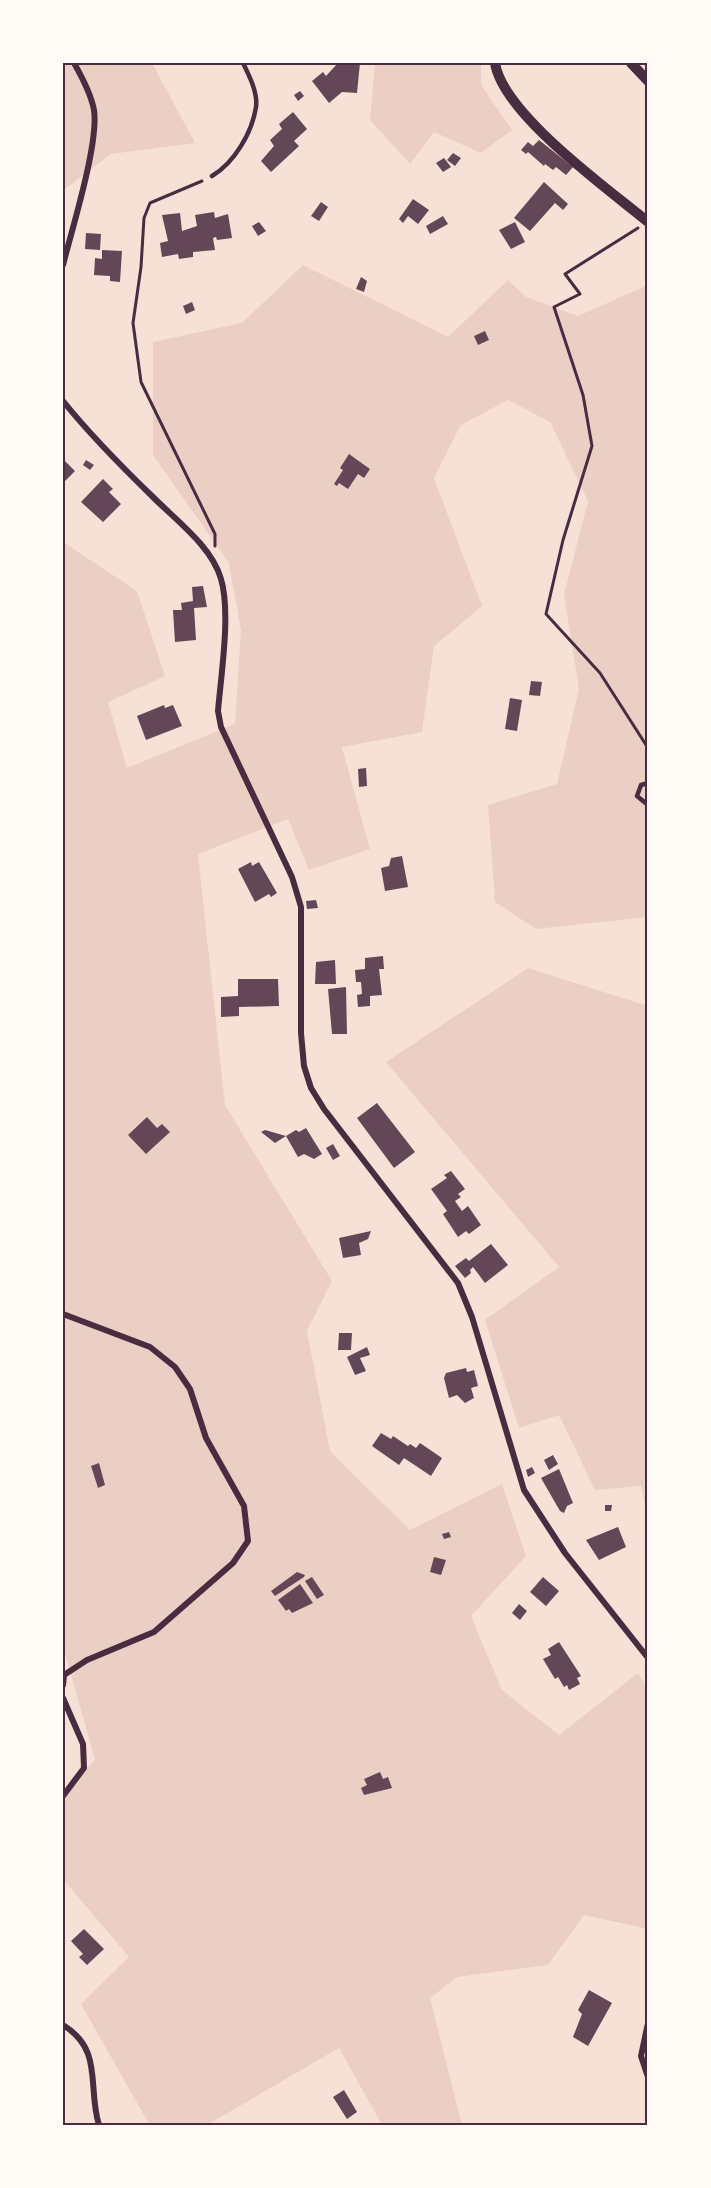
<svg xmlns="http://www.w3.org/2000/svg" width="711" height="2188" viewBox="0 0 711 2188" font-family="'Source Sans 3',sans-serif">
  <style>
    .green { fill: #ebcfc5 }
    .building { fill: #644757 }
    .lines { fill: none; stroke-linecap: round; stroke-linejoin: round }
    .path { stroke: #4a2c40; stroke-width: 3 }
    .service { stroke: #4a2c40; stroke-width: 4.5 }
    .minor { stroke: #4a2c40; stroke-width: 6 }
    .tertiary { stroke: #4a2c40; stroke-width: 10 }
    .neatline { fill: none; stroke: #4a2c40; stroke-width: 2 }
  </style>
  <rect width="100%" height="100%" fill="#f7e1d7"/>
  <path class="green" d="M 63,63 L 152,63 L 195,143 L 111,154 L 65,189 L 63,196 Z
    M 375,63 L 481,63 L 481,85 L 512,130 L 481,153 L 434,132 L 410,164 L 370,120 Z
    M 303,265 L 448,337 L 508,280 L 526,297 L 578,316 L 648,285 L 648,917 L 536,929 L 495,902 L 488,805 L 557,784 L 579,689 L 564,595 L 588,501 L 550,422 L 508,400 L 461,425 L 434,478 L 482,606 L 434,646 L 422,732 L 342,747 L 370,849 L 309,870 L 288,819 L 198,854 L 225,1105 L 332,1281 L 307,1331 L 330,1451 L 410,1530 L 502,1484 L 526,1556 L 471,1616 L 502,1690 L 559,1735 L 638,1673 L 648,1690 L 648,1929 L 584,1915 L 548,1965 L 457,1977 L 430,1998 L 462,2125 L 382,2125 L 339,2048 L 207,2125 L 149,2124 L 81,2004 L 129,1957 L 63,1879 L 63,1795 L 95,1760 L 63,1646 L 63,542 L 137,591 L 165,676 L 108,702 L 127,768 L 235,724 L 241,630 L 229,563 L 153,455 L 153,342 L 242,323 Z
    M 528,968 L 648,1006 L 648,1520 L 641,1486 L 595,1490 L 559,1415 L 519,1428 L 485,1320 L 559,1267 L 386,1062 Z"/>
  <path class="building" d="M 338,63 L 360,63 L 357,93 L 342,92 L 329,103 L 312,81 L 323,72 L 326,76 Z
    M 300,91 L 304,96 L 298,101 L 294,95 Z
    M 293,112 L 307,129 L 294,141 L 299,146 L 271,172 L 261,161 L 274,146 L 270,140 L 282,129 L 279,124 Z
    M 539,140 L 573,167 L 566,175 L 556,167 L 553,170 L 545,164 L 544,166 L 528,152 L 526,154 L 521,150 L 528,142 L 533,146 Z
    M 453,153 L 461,158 L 455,166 L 447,160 Z
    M 444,158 L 451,167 L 443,172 L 436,163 Z
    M 544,182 L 568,204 L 563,210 L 555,203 L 530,231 L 514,218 Z
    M 413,199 L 429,210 L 418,224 L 408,216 L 403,223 L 399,219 Z
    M 321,202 L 328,207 L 319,221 L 311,216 Z
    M 214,212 L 215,218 L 228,214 L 232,238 L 217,240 L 216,237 L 213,238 L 215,250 L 193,252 L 193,257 L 179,259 L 178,254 L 162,257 L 160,243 L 168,241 L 162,215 L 180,213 L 182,231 L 197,226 L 195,215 Z
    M 443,216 L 448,224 L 430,234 L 426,226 Z
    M 259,222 L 266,231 L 258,236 L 252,226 Z
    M 515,222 L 525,242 L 511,249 L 499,230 Z
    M 86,233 L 101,234 L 100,250 L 85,249 Z
    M 102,250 L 122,251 L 120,282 L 110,281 L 110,276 L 94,275 L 95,258 L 102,259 Z
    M 361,277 L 367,281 L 364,292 L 356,289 Z
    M 192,302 L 195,310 L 186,314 L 183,306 Z
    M 485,331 L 489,340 L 478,345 L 474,336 Z
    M 349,454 L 370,469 L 364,478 L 358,474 L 348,489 L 339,483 L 337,486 L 334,484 L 343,470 L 340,468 Z
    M 63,459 L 75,471 L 63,483 Z
    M 86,460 L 94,465 L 90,470 L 83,465 Z
    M 103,479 L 113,489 L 109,492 L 121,504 L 103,522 L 81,502 Z
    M 203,586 L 207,607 L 194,608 L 196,640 L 175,642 L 173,610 L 182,610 L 181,603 L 193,601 L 192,587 Z
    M 531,681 L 542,682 L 540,696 L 529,695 Z
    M 510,698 L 522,700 L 517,731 L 505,729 Z
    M 164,705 L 165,708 L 173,705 L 182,726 L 146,740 L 137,716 Z
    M 366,768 L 367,786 L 359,787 L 358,769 Z
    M 402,856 L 408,887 L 385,891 L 381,868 L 389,866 L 391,858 Z
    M 251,862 L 252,866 L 259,862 L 277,893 L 271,897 L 269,894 L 255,902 L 238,869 Z
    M 316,900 L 318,908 L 307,909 L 306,901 Z
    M 383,956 L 384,969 L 379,969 L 382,995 L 370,996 L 370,1006 L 358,1007 L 357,995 L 362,994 L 361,982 L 356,982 L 355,970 L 365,969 L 365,958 Z
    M 335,960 L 336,984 L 315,984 L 316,962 Z
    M 238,979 L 278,979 L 279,1006 L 239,1007 L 239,1016 L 221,1017 L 221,997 L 238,996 Z
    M 346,987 L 347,1034 L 332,1034 L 328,989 Z
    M 377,1103 L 415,1152 L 394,1168 L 357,1118 Z
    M 147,1117 L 157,1128 L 162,1124 L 170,1132 L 146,1154 L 128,1135 Z
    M 306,1128 L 322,1154 L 314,1159 L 304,1154 L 298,1157 L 286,1136 L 296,1130 L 299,1132 Z
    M 265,1130 L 286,1136 L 275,1143 L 261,1132 Z
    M 333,1144 L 340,1156 L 333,1160 L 326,1148 Z
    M 451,1171 L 465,1189 L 458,1194 L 461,1197 L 455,1201 L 462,1211 L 468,1206 L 481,1225 L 469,1234 L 466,1231 L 458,1237 L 443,1214 L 447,1211 L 431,1189 L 447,1178 L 444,1175 Z
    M 371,1231 L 368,1239 L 359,1243 L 361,1255 L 343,1258 L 339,1238 Z
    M 491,1244 L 508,1265 L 485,1283 L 473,1267 L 470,1270 L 471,1273 L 465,1278 L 455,1266 L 466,1258 L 469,1261 Z
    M 339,1333 L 352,1333 L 351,1350 L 338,1350 Z
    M 367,1347 L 370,1355 L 360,1358 L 366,1371 L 355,1375 L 347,1357 Z
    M 466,1368 L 467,1372 L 474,1370 L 478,1386 L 471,1388 L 474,1398 L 465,1403 L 457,1395 L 449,1398 L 444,1378 L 446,1373 Z
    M 381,1433 L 391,1439 L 393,1436 L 408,1446 L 410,1444 L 416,1448 L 420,1443 L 442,1458 L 431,1476 L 404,1458 L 399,1465 L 372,1446 Z
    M 553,1455 L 558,1464 L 549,1470 L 544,1460 Z
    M 99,1463 L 105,1485 L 98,1488 L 91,1466 Z
    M 532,1467 L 535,1473 L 528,1477 L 526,1470 Z
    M 559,1469 L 573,1503 L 567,1506 L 564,1513 L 560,1511 L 541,1478 Z
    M 605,1505 L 612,1505 L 611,1511 L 605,1511 Z
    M 618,1527 L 626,1547 L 599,1560 L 586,1540 Z
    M 449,1532 L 451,1537 L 444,1539 L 442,1534 Z
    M 434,1557 L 446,1560 L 441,1575 L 430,1572 Z
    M 297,1572 L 305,1575 L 304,1577 L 275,1596 L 271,1591 Z
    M 312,1577 L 324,1595 L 317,1599 L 305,1581 Z
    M 543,1577 L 559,1591 L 546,1606 L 530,1592 Z
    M 300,1584 L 313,1603 L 292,1613 L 289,1609 L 286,1611 L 278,1600 Z
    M 519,1604 L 527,1611 L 520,1620 L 512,1613 Z
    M 559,1642 L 581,1676 L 577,1678 L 580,1684 L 569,1690 L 567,1685 L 564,1687 L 558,1677 L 555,1679 L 543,1659 L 551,1655 L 548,1649 Z
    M 380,1772 L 383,1779 L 388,1777 L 392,1788 L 364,1795 L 361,1788 L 367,1785 L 364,1779 Z
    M 84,1929 L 104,1949 L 87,1965 L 79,1957 L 83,1954 L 71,1941 Z
    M 589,1990 L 612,2003 L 588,2046 L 573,2037 L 582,2014 L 578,2010 Z
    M 344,2090 L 357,2112 L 347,2119 L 333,2097 Z"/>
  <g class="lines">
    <path class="path" d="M 202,181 L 150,203 L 144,218 L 141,267 L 133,323 L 141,382 L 215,534 L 215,546
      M 638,228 L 565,274 L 580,294 L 554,307 L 583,395 L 592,446 L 563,540 L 546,614 L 600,673 L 648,748"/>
    <path class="service" d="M 212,176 C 234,163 252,133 256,107 C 258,93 249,75 243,63
      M 648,783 L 641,785 L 637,796 L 648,805"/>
    <path class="minor" d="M 63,265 C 72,229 99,143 94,110 C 91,94 82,77 74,63
      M 63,401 C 91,436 122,467 154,498 C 177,521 212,547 221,579 C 231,612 221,675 218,711 L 221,727 L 292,877 L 301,907 L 301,1033 L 304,1066 L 311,1088 L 324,1109 L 458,1283 L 472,1317 L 524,1490 L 565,1553 L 648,1658
      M 63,1314 L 150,1347 L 175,1367 L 190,1389 L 206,1438 L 244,1506 L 248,1541 L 233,1563 L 154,1632 L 87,1660 L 64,1675 L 63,1685
      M 63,1698 L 83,1744 L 84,1768 L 63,1796
      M 648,2023 L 641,2056 L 648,2077
      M 63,2025 C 104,2050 87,2087 99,2125"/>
    <path class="tertiary" d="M 495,63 C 503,114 607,188 648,222
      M 631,63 L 648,81"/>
  </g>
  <rect width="711" height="2188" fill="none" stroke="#fffaf5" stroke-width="129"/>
  <rect x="64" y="64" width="582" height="2060" class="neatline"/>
</svg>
